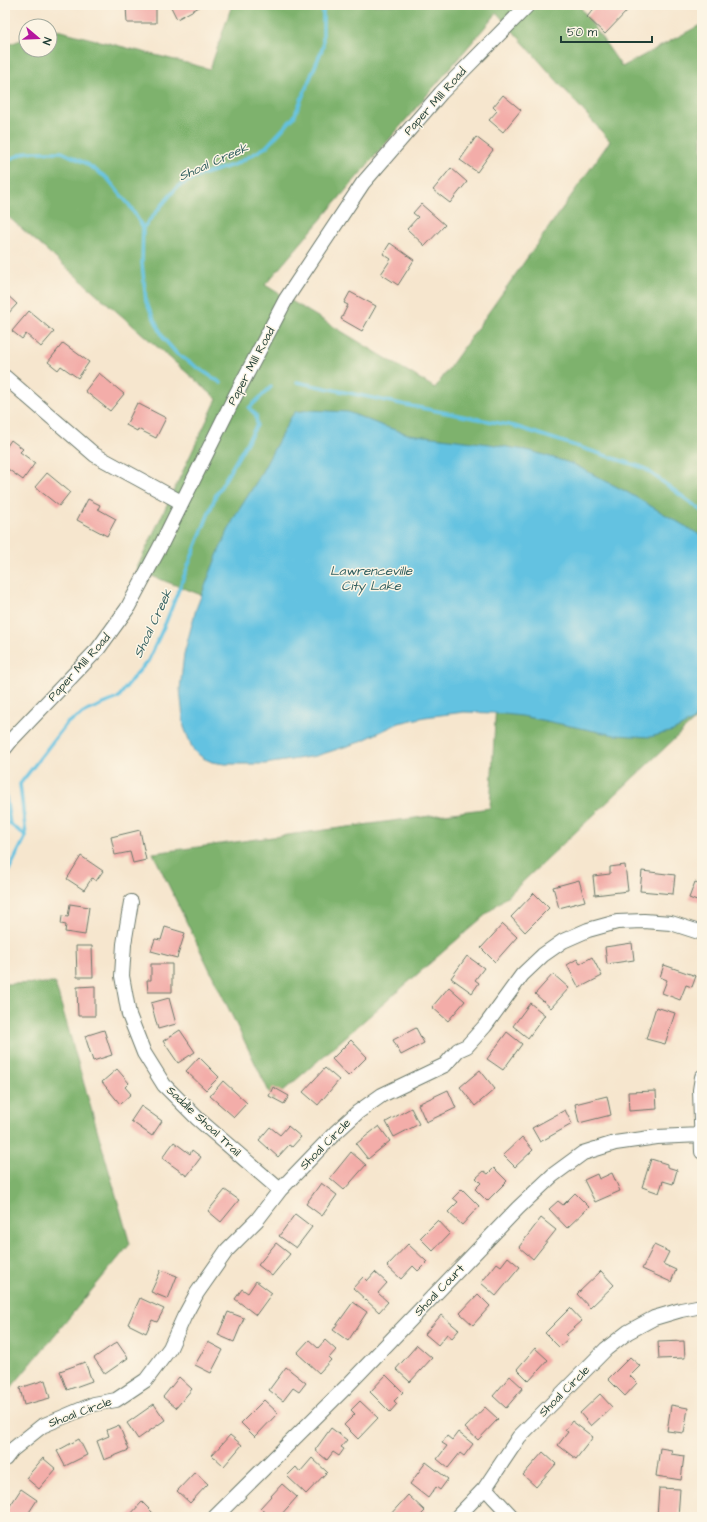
<svg xmlns="http://www.w3.org/2000/svg" width="707" height="1522" viewBox="0 0 707 1522" font-family="'Architects Daughter',sans-serif">
  <style>
    .forest { fill: #7eb26d; stroke: #4e7850; fill-rule: evenodd }
    .water { fill: #63c2e1; stroke: #41808a }
    .lines { fill: none; stroke-linecap: round; stroke-linejoin: round }
    .stream { stroke: #63c2e1; stroke-width: 3.5 }
    .building { fill: #f3ada9 }
    .minor-casing { stroke: #6a786a; stroke-width: 16 }
    .minor { stroke: #fff; stroke-width: 14 }
    .labels { text-anchor: middle; stroke-width: 3; stroke-linejoin: round; paint-order: stroke }
    .street-label { font-size: 12px; fill: #1f3d34; stroke: #fcf5e5 }
    .water-label { font-size: 13px; font-style: italic; fill: #305e5f; stroke: #fcf5e5 }
  </style>
  <rect width="100%" height="100%" fill="#fcf5e5"/>
  <filter id="ink" filterUnits="userSpaceOnUse"><feTurbulence type="fractalNoise" baseFrequency=".025" numOctaves="2"/><feDisplacementMap in="SourceGraphic" scale="8" xChannelSelector="R" yChannelSelector="G"/><feConvolveMatrix kernelMatrix="1 2 1 2 8 2 1 2 1" color-interpolation-filters="sRGB"/></filter>
  <filter id="wash" filterUnits="userSpaceOnUse"><feTurbulence type="fractalNoise" baseFrequency=".012" numOctaves="4" result="noise"/><feDisplacementMap in="SourceGraphic" scale="16" xChannelSelector="R" yChannelSelector="G"/><feGaussianBlur stdDeviation="0.9" result="paint"/><feColorMatrix in="noise" values="0 0 0 0 0 0 0 0 0 0 0 0 0 0 0 0 0 1.4 0 .05"/><feComposite in="paint" operator="in"/></filter>
  <g filter="url(#wash)">
    <rect width="100%" height="100%" fill="#f6e6ce"/>
    <path class="forest" d="M 232,5 L 579,5 L 622,67 L 702,24 L 702,713 L 514,890 L 273,1100 L 153,853 L 490,808 L 503,583 L 204,596 L 136,570 L 217,399 L 5,214 L 5,46 L 26,38 L 26,50 L 50,50 L 50,30 L 53,29 L 210,69 ZM 497,13 L 610,141 L 435,388 L 265,285 Z
      M 55,983 L 130,1244 L 5,1395 L 5,984 Z"/>
    <path class="water" d="M 309,410 L 348,412 L 383,426 L 408,434 L 490,444 L 531,451 L 573,464 L 625,491 L 702,536 L 702,710 L 692,721 L 673,731 L 650,737 L 614,735 L 522,716 L 494,713 L 464,712 L 425,717 L 399,723 L 357,743 L 316,756 L 265,764 L 225,764 L 212,762 L 203,758 L 193,750 L 184,727 L 180,689 L 184,654 L 196,609 L 218,553 L 234,518 L 257,481 L 291,417 L 295,412 Z"/>
    <g class="lines">
      <path class="stream" d="M 5,161 L 27,152 L 62,152 L 85,163 L 107,178 L 130,206 L 143,228
        M 297,382 L 406,405 L 514,426 L 644,468 L 702,511
        M 221,383 L 177,354 L 164,339 L 146,302 L 142,263 L 143,228 L 177,187 L 204,174 L 236,164 L 266,147 L 294,117 L 323,47 L 323,5
        M 5,790 L 10,824 L 26,836
        M 5,878 L 26,836 L 20,784 L 67,723 L 89,710 L 118,698 L 132,679 L 148,661 L 166,622 L 216,495 L 257,425 L 256,415 L 249,408 L 271,387"/>
    </g>
    <g id="blocks">
      <path class="building" d="M 126,5 L 156,5 L 156,23 L 127,23 Z
        M 170,5 L 203,5 L 177,19 Z
        M 597,5 L 623,5 L 628,10 L 605,34 L 587,17 Z
        M 503,95 L 521,110 L 503,132 L 489,120 L 497,111 L 493,107 Z
        M 476,137 L 493,150 L 477,172 L 460,160 Z
        M 451,168 L 467,182 L 450,203 L 433,190 Z
        M 421,204 L 445,225 L 425,246 L 407,229 L 418,217 L 413,213 Z
        M 390,243 L 414,260 L 398,285 L 381,274 L 391,259 L 383,254 Z
        M 350,292 L 376,306 L 362,331 L 341,319 L 348,305 L 344,303 Z
        M 5,293 L 17,304 L 5,317 Z
        M 29,311 L 54,332 L 41,347 L 26,334 L 22,339 L 12,331 Z
        M 63,343 L 89,362 L 78,378 L 61,366 L 58,370 L 48,362 Z
        M 99,373 L 124,394 L 110,411 L 85,391 Z
        M 137,403 L 166,418 L 156,438 L 138,429 L 137,431 L 126,425 Z
        M 11,440 L 23,449 L 20,452 L 35,463 L 23,480 L 5,467 L 5,449 Z
        M 47,473 L 70,492 L 59,506 L 35,487 Z
        M 88,499 L 100,505 L 98,509 L 116,519 L 107,536 L 77,520 Z
        M 140,830 L 146,860 L 133,863 L 130,852 L 115,855 L 111,837 Z
        M 81,856 L 103,871 L 96,881 L 92,878 L 84,890 L 67,879 Z
        M 625,865 L 628,891 L 595,895 L 593,876 L 610,874 L 610,867 Z
        M 642,871 L 675,875 L 673,894 L 640,891 Z
        M 579,880 L 585,901 L 559,908 L 553,887 Z
        M 695,882 L 702,885 L 702,903 L 689,898 Z
        M 534,893 L 549,908 L 525,932 L 511,917 Z
        M 70,904 L 89,907 L 85,935 L 65,932 L 66,925 L 61,924 L 62,916 L 68,917 Z
        M 503,924 L 517,937 L 495,962 L 481,948 Z
        M 165,927 L 185,933 L 177,958 L 151,951 L 155,939 L 161,940 Z
        M 632,943 L 634,960 L 607,964 L 605,947 Z
        M 76,946 L 92,946 L 93,977 L 77,977 Z
        M 467,956 L 484,968 L 475,980 L 479,983 L 472,993 L 451,978 Z
        M 592,957 L 602,976 L 579,988 L 567,965 L 577,959 L 580,964 Z
        M 151,964 L 172,964 L 172,992 L 148,992 L 147,980 L 151,980 Z
        M 664,965 L 696,976 L 692,987 L 686,985 L 680,1000 L 662,993 L 667,980 L 660,977 Z
        M 553,974 L 569,988 L 551,1008 L 535,994 Z
        M 95,986 L 95,1016 L 78,1016 L 77,987 Z
        M 449,987 L 465,1001 L 448,1021 L 432,1007 Z
        M 169,998 L 176,1024 L 158,1029 L 151,1003 Z
        M 530,1003 L 545,1015 L 528,1038 L 513,1026 Z
        M 656,1007 L 675,1013 L 665,1044 L 646,1039 Z
        M 416,1028 L 424,1043 L 401,1055 L 393,1040 Z
        M 104,1030 L 112,1055 L 93,1061 L 85,1036 Z
        M 180,1030 L 195,1052 L 178,1063 L 163,1041 Z
        M 507,1032 L 522,1044 L 503,1070 L 487,1059 Z
        M 351,1040 L 367,1057 L 348,1076 L 332,1059 Z
        M 199,1057 L 219,1077 L 206,1090 L 186,1071 Z
        M 325,1068 L 339,1080 L 318,1105 L 303,1092 Z
        M 117,1069 L 129,1083 L 125,1087 L 131,1094 L 120,1104 L 102,1082 Z
        M 480,1070 L 495,1089 L 475,1106 L 460,1087 Z
        M 223,1081 L 247,1103 L 234,1117 L 210,1096 Z
        M 273,1087 L 289,1096 L 284,1104 L 269,1096 Z
        M 448,1090 L 456,1108 L 426,1122 L 418,1104 Z
        M 656,1091 L 657,1109 L 629,1111 L 628,1092 Z
        M 607,1096 L 611,1115 L 579,1123 L 575,1104 Z
        M 141,1106 L 162,1121 L 152,1136 L 131,1121 Z
        M 411,1108 L 419,1124 L 394,1137 L 386,1122 Z
        M 565,1110 L 572,1124 L 540,1142 L 532,1128 Z
        M 288,1126 L 301,1137 L 292,1147 L 289,1145 L 278,1157 L 259,1140 L 270,1127 L 280,1135 Z
        M 379,1126 L 390,1141 L 368,1159 L 356,1144 Z
        M 522,1137 L 533,1150 L 515,1167 L 503,1155 Z
        M 174,1142 L 190,1154 L 192,1150 L 201,1157 L 187,1176 L 162,1158 Z
        M 351,1152 L 366,1165 L 344,1190 L 330,1178 Z
        M 651,1159 L 667,1164 L 667,1167 L 677,1170 L 673,1184 L 663,1181 L 659,1193 L 642,1187 Z
        M 494,1168 L 507,1181 L 487,1201 L 475,1189 L 481,1183 L 476,1178 L 484,1171 L 488,1174 Z
        M 612,1173 L 620,1191 L 595,1202 L 584,1180 L 597,1174 L 599,1179 Z
        M 321,1183 L 337,1195 L 322,1216 L 306,1204 Z
        M 462,1189 L 479,1206 L 462,1225 L 448,1212 L 458,1202 L 453,1198 Z
        M 225,1190 L 239,1200 L 221,1222 L 208,1211 Z
        M 575,1193 L 589,1207 L 567,1228 L 549,1209 L 558,1201 L 563,1205 Z
        M 295,1214 L 312,1227 L 296,1248 L 279,1236 Z
        M 541,1218 L 556,1230 L 533,1259 L 519,1247 Z
        M 438,1220 L 450,1233 L 433,1251 L 420,1238 Z
        M 276,1243 L 290,1254 L 272,1276 L 258,1265 Z
        M 408,1244 L 427,1262 L 418,1271 L 413,1266 L 401,1279 L 387,1266 Z
        M 654,1245 L 669,1252 L 663,1264 L 676,1270 L 671,1282 L 642,1269 Z
        M 508,1257 L 520,1267 L 496,1296 L 481,1283 L 497,1263 L 501,1266 Z
        M 161,1270 L 177,1276 L 168,1299 L 151,1292 Z
        M 601,1271 L 614,1285 L 590,1308 L 577,1294 Z
        M 375,1272 L 387,1283 L 378,1293 L 388,1302 L 379,1312 L 353,1288 L 363,1277 L 367,1281 Z
        M 256,1281 L 272,1293 L 256,1315 L 235,1299 L 242,1289 L 248,1293 Z
        M 478,1294 L 490,1306 L 473,1325 L 460,1313 Z
        M 140,1298 L 164,1309 L 157,1322 L 152,1320 L 146,1333 L 128,1324 Z
        M 353,1302 L 367,1312 L 348,1341 L 333,1330 Z
        M 570,1308 L 582,1321 L 566,1335 L 569,1338 L 559,1347 L 545,1333 Z
        M 228,1312 L 244,1318 L 234,1342 L 218,1335 Z
        M 441,1315 L 459,1330 L 452,1338 L 447,1334 L 438,1345 L 425,1334 Z
        M 309,1340 L 318,1348 L 325,1340 L 336,1350 L 329,1358 L 331,1360 L 319,1373 L 297,1353 Z
        M 684,1341 L 685,1358 L 659,1359 L 658,1342 Z
        M 117,1342 L 128,1358 L 105,1374 L 94,1358 Z
        M 208,1342 L 223,1350 L 211,1373 L 195,1365 Z
        M 417,1345 L 432,1358 L 410,1382 L 396,1369 Z
        M 535,1348 L 548,1360 L 529,1381 L 517,1369 Z
        M 630,1357 L 640,1366 L 630,1376 L 637,1383 L 625,1396 L 608,1379 Z
        M 85,1362 L 92,1381 L 67,1390 L 60,1371 Z
        M 286,1367 L 306,1383 L 299,1392 L 293,1388 L 283,1401 L 269,1390 Z
        M 386,1375 L 403,1392 L 394,1401 L 397,1404 L 390,1412 L 370,1392 Z
        M 510,1376 L 523,1388 L 506,1408 L 493,1396 Z
        M 179,1377 L 192,1389 L 176,1408 L 163,1397 Z
        M 45,1380 L 50,1398 L 24,1405 L 20,1388 Z
        M 600,1394 L 612,1407 L 591,1426 L 580,1413 Z
        M 264,1400 L 278,1413 L 255,1437 L 241,1423 Z
        M 360,1401 L 378,1418 L 358,1439 L 344,1425 L 355,1414 L 351,1410 Z
        M 154,1404 L 165,1420 L 138,1439 L 127,1423 Z
        M 671,1405 L 688,1408 L 684,1433 L 667,1431 Z
        M 485,1407 L 498,1419 L 478,1440 L 465,1428 Z
        M 572,1421 L 593,1437 L 576,1459 L 558,1445 L 568,1432 L 565,1430 Z
        M 119,1425 L 129,1450 L 104,1460 L 97,1441 L 109,1436 L 107,1430 Z
        M 331,1428 L 347,1440 L 341,1447 L 344,1449 L 339,1456 L 333,1452 L 327,1460 L 315,1450 Z
        M 458,1432 L 473,1444 L 464,1456 L 460,1453 L 448,1468 L 437,1459 L 447,1446 L 442,1443 L 447,1436 L 452,1440 Z
        M 230,1435 L 242,1445 L 224,1466 L 212,1455 Z
        M 79,1439 L 87,1455 L 65,1466 L 57,1451 Z
        M 660,1448 L 672,1450 L 671,1454 L 684,1456 L 681,1480 L 656,1476 Z
        M 543,1452 L 556,1464 L 536,1487 L 523,1475 Z
        M 43,1458 L 56,1469 L 39,1489 L 26,1478 Z
        M 312,1458 L 327,1472 L 306,1494 L 287,1476 L 296,1467 L 300,1472 Z
        M 426,1462 L 448,1479 L 440,1490 L 436,1487 L 428,1498 L 410,1484 Z
        M 195,1472 L 208,1484 L 190,1503 L 177,1491 Z
        M 282,1484 L 297,1497 L 279,1517 L 270,1517 L 260,1508 Z
        M 659,1488 L 680,1489 L 678,1517 L 657,1517 Z
        M 21,1489 L 37,1500 L 26,1517 L 14,1517 L 6,1512 Z
        M 408,1495 L 425,1511 L 419,1517 L 390,1517 L 389,1516 Z
        M 142,1502 L 153,1513 L 150,1517 L 128,1517 Z"/>
    </g>
  </g>
  <g filter="url(#ink)">
    <use href="#blocks" fill-opacity="0" stroke="#6a786a" stroke-width="1"/>
    <g class="lines">
      <g class="minor-casing">
        <path id="minor" d="M 5,377 L 95,455 L 181,502
          M 5,748 L 13,738 L 98,649 L 127,609 L 160,547 L 232,402 L 286,299 L 363,183 L 441,93 L 528,5
          M 131,902 L 124,944 L 122,976 L 129,1015 L 144,1053 L 164,1085 L 198,1119 L 280,1190
          M 702,1077 L 700,1090 L 702,1152
          M 5,1459 L 12,1450 L 42,1426 L 94,1404 L 116,1400 L 146,1380 L 170,1348 L 184,1317 L 197,1293 L 227,1250 L 257,1220 L 280,1190 L 335,1133 L 358,1112 L 382,1095 L 445,1065 L 458,1050 L 467,1046 L 485,1026 L 522,975 L 543,955 L 563,941 L 588,930 L 617,922 L 644,921 L 671,923 L 702,933
          M 485,1488 L 512,1517
          M 215,1517 L 347,1386 L 518,1208 L 553,1175 L 583,1153 L 615,1143 L 657,1137 L 701,1135
          M 457,1517 L 485,1488 L 519,1437 L 606,1349 L 628,1332 L 654,1318 L 681,1310 L 702,1306"/>
      </g>
      <use href="#minor" class="minor"/>
    </g>
  </g>
  <g class="labels">
    <g class="street-label">
      <text transform="translate(435 101) rotate(-48)" y="4">Paper Mill Road</text>
      <text transform="translate(251 366) rotate(-62)" y="4">Paper Mill Road</text>
      <text transform="translate(79 667) rotate(-48)" y="4">Paper Mill Road</text>
      <text transform="translate(204 1121) rotate(43)" y="4">Saddle Shoal Trail</text>
      <text transform="translate(325 1144) rotate(-45)" y="4">Shoal Circle</text>
      <text transform="translate(439 1290) rotate(-46)" y="4">Shoal Court</text>
      <text transform="translate(564 1391) rotate(-45)" y="4">Shoal Circle</text>
      <text transform="translate(80 1412) rotate(-20)" y="4">Shoal Circle</text>
    </g>
    <g class="water-label">
      <text transform="translate(213 161) rotate(-24)" y="5">Shoal Creek</text>
      <text x="371" y="575">Lawrenceville<tspan x="371" dy="15">City Lake</tspan></text>
      <text transform="translate(152 623) rotate(-65)" y="5">Shoal Creek</text>
    </g>
  </g>
  <rect width="707" height="1522" fill="none" stroke="#fcf5e5" stroke-width="20"/>
  <g transform="translate(38 38) rotate(109)"><circle r="19" fill="#fcf5e5" stroke="#a4ab9e"/>
  <path d="M0-3L7 15L0 10L-7 15Z" fill="#b5179e"/>
  <text y="-6" font-size="11" font-weight="bold" text-anchor="middle" fill="#1f3d34">N</text>
  </g>
  <path d="M561 36v6h91v-6" fill="none" stroke="#1f3d34" stroke-width="2"/>
  <text x="567" y="36" font-size="12" fill="#1f3d34" stroke="#fcf5e5" stroke-width="3" paint-order="stroke">50 m</text>
</svg>
